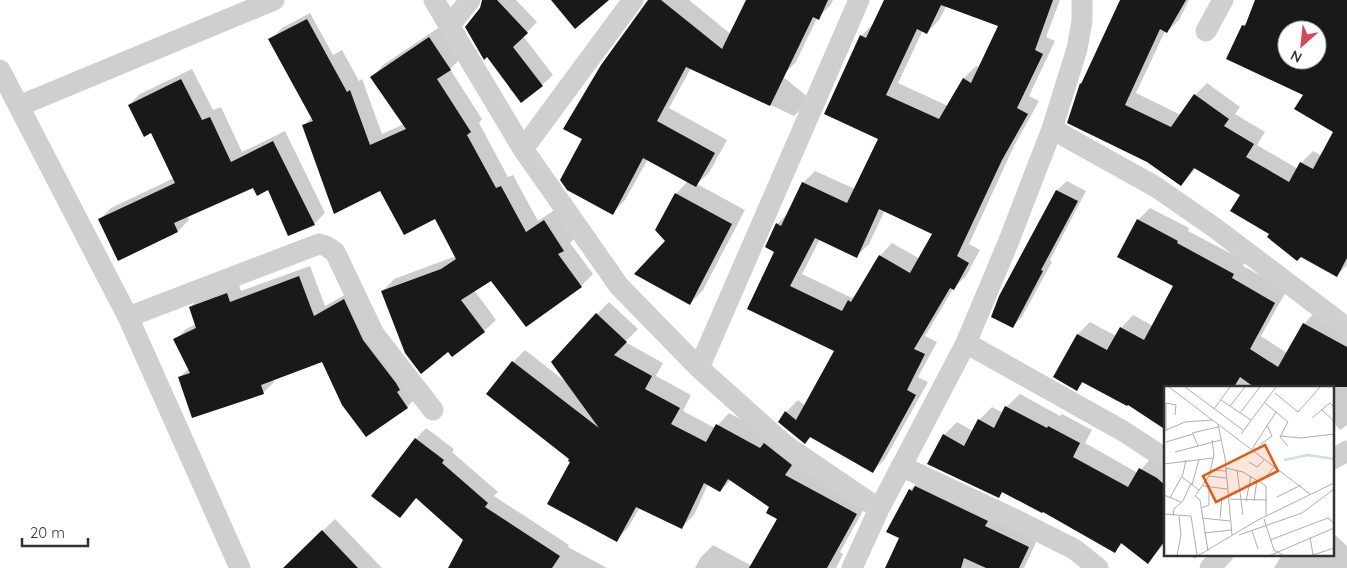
<svg xmlns="http://www.w3.org/2000/svg" width="1347" height="568" viewBox="0 0 1347 568" font-family="Quicksand,sans-serif">
  <style>
    .shadow { fill: #0003; fill-rule: evenodd }
    .building { fill: #191919; fill-rule: evenodd }
    .lines { fill: none; stroke-linecap: round; stroke-linejoin: round }
    .minor { stroke: #cfcfcf; stroke-width: 21 }
    .inset-river { fill: none; stroke: #cddfe9; stroke-width: 2.5 }
    .inset-road { fill: none; stroke: #adadad; stroke-width: 1 }
    .view { fill: #e8590c; fill-opacity: 0.15; stroke: #e8590c; stroke-width: 2.5 }
    .inset-edge { fill: none; stroke: #323232; stroke-width: 2.5 }
  </style>
  <rect width="100%" height="100%" fill="#fff"/>
  <path class="shadow" d="M 483,0 L 516,0 L 537,22 L 523,36 L 553,75 L 542,85 L 466,27 L 484,3 Z
    M 650,0 L 689,0 L 809,98 L 807,103 L 794,116 L 691,68 L 669,108 L 727,140 L 709,173 L 697,184 L 745,210 L 703,290 L 690,304 L 667,241 L 676,194 L 688,181 L 648,159 L 625,200 L 613,213 L 583,139 Z
    M 747,0 L 833,0 L 830,6 L 817,18 L 796,62 L 785,73 Z
    M 886,0 L 1060,0 L 1046,37 L 1055,41 L 1029,96 L 1039,101 L 1014,146 L 969,244 L 980,250 L 966,276 L 953,289 L 925,336 L 937,342 L 918,377 L 928,382 L 885,459 L 873,471 L 811,437 L 805,442 L 786,412 L 798,400 L 806,406 L 836,350 L 749,308 L 776,251 L 777,224 L 789,212 L 803,183 L 815,171 L 855,189 L 880,138 L 861,36 L 873,24 ZM 947,5 L 1000,25 L 980,68 L 976,66 L 964,78 L 948,106 L 898,83 L 923,30 L 927,33 L 939,20 ZM 885,210 L 934,234 L 920,259 L 892,243 L 880,256 L 858,292 L 852,298 L 802,274 L 820,239 L 857,256 L 869,244 Z
    M 1121,0 L 1189,0 L 1179,20 L 1167,32 L 1165,31 L 1136,93 L 1181,115 L 1195,95 L 1207,83 L 1240,107 L 1235,114 L 1265,132 L 1257,145 L 1298,169 L 1301,163 L 1313,151 L 1322,156 L 1335,132 L 1304,95 L 1243,26 L 1248,21 L 1257,0 L 1347,0 L 1347,265 L 1337,275 L 1271,233 L 1242,194 L 1197,167 L 1181,185 L 1147,161 L 1068,122 L 1081,84 L 1084,80 ZM 1287,30 L 1317,30 L 1317,60 L 1287,60 Z
    M 310,13 L 333,55 L 342,50 L 359,81 L 362,79 L 382,134 L 404,124 L 372,77 L 383,65 L 441,26 L 462,57 L 450,69 L 482,119 L 479,123 L 508,177 L 513,175 L 538,221 L 556,209 L 575,238 L 570,243 L 593,274 L 581,286 L 492,279 L 474,290 L 496,320 L 484,331 L 383,291 L 394,279 L 456,256 L 435,218 L 381,189 L 304,125 L 312,117 L 270,40 L 282,28 Z
    M 192,69 L 213,110 L 221,107 L 242,152 L 285,131 L 325,213 L 314,224 L 288,235 L 268,189 L 253,186 L 187,216 L 189,220 L 178,231 L 100,219 L 111,208 L 174,178 L 152,132 L 129,105 L 140,94 Z
    M 1067,181 L 1086,191 L 1050,260 L 1052,262 L 1022,317 L 1012,327 L 1000,297 L 1057,190 Z
    M 1150,208 L 1189,228 L 1188,231 L 1245,261 L 1243,266 L 1287,290 L 1261,336 L 1287,353 L 1304,324 L 1316,311 L 1347,328 L 1347,425 L 1340,430 L 1333,422 L 1333,387 L 1166,387 L 1128,403 L 1084,382 L 1077,389 L 1054,377 L 1078,334 L 1090,322 L 1116,336 L 1121,328 L 1133,315 L 1153,326 L 1174,286 L 1138,220 Z
    M 310,266 L 325,306 L 355,289 L 418,396 L 407,407 L 366,436 L 323,361 L 273,379 L 274,382 L 263,393 L 179,378 L 189,368 L 175,340 L 186,329 L 196,324 L 190,308 L 201,296 L 238,282 L 241,291 Z
    M 609,302 L 638,329 L 625,342 L 663,363 L 656,376 L 691,395 L 683,411 L 715,428 L 729,413 L 772,436 L 868,502 L 840,552 L 843,554 L 836,568 L 695,568 L 701,557 L 713,545 L 752,566 L 779,519 L 771,507 L 731,480 L 720,491 L 708,484 L 694,515 L 682,527 L 640,507 L 628,528 L 616,540 L 513,362 L 525,350 L 566,382 L 597,314 Z
    M 1020,394 L 1060,416 L 1062,414 L 1092,430 L 1085,443 L 1138,473 L 1153,456 L 1166,463 L 1166,542 L 1148,562 L 1123,543 L 1115,551 L 1043,511 L 1004,491 L 998,496 L 944,435 L 957,422 L 973,431 L 979,420 L 992,407 L 1003,413 L 1006,407 Z
    M 426,428 L 454,449 L 452,452 L 498,492 L 494,496 L 569,545 L 568,547 L 607,568 L 449,568 L 465,540 L 417,497 L 400,516 L 373,496 L 416,439 Z
    M 921,479 L 1039,536 L 1024,568 L 886,568 L 900,538 L 910,490 Z
    M 335,519 L 382,568 L 292,568 L 301,552 Z
    M 1333,533 L 1347,546 L 1347,568 L 1274,568 L 1280,558 L 1277,554 L 1333,554 Z
    M 1189,554 L 1199,554 L 1195,559 Z"/>
  <path class="building" d="M 482,0 L 497,0 L 528,33 L 513,47 L 543,86 L 521,103 L 487,57 L 484,60 L 465,27 L 480,8 Z
    M 551,0 L 609,0 L 575,29 Z
    M 648,0 L 661,0 L 722,49 L 746,0 L 828,0 L 819,20 L 813,17 L 770,106 L 686,67 L 657,121 L 715,153 L 696,187 L 643,158 L 613,215 L 567,190 L 560,180 L 582,139 L 563,129 L 601,65 Z
    M 884,0 L 1053,0 L 1035,50 L 1043,54 L 1017,108 L 1028,114 L 1002,160 L 957,256 L 969,263 L 954,290 L 950,288 L 914,349 L 925,354 L 907,390 L 916,395 L 873,473 L 810,437 L 805,444 L 778,422 L 785,411 L 796,420 L 834,351 L 747,309 L 774,252 L 765,247 L 776,223 L 781,226 L 802,182 L 847,203 L 878,139 L 824,114 L 860,35 L 866,38 ZM 941,5 L 998,26 L 971,83 L 963,78 L 939,119 L 886,95 L 917,29 L 927,34 ZM 879,209 L 932,234 L 910,273 L 879,255 L 851,302 L 848,300 L 842,311 L 790,286 L 815,238 L 857,258 Z
    M 1120,0 L 1186,0 L 1167,33 L 1160,29 L 1125,105 L 1171,127 L 1194,94 L 1229,119 L 1224,126 L 1254,144 L 1246,157 L 1289,182 L 1300,162 L 1313,169 L 1333,132 L 1294,109 L 1303,95 L 1226,59 L 1242,25 L 1245,26 L 1255,0 L 1347,0 L 1347,258 L 1337,277 L 1301,257 L 1297,261 L 1267,237 L 1269,234 L 1230,211 L 1240,195 L 1194,168 L 1181,186 L 1147,162 L 1067,123 L 1080,83 L 1081,84 ZM 1287,30 L 1317,30 L 1317,60 L 1287,60 Z
    M 307,19 L 347,92 L 350,90 L 370,145 L 406,129 L 370,77 L 429,37 L 451,70 L 437,79 L 471,132 L 467,135 L 496,188 L 501,186 L 526,232 L 544,220 L 564,251 L 558,254 L 582,287 L 526,327 L 491,281 L 461,300 L 485,332 L 452,357 L 448,352 L 421,374 L 405,353 L 381,291 L 441,269 L 456,259 L 435,219 L 404,235 L 380,191 L 334,214 L 302,125 L 313,121 L 268,39 Z
    M 181,79 L 202,120 L 210,117 L 231,162 L 273,141 L 315,225 L 288,236 L 268,190 L 257,196 L 253,188 L 174,223 L 178,232 L 118,261 L 98,219 L 175,183 L 151,133 L 144,137 L 128,105 Z
    M 1056,190 L 1078,201 L 1041,270 L 1043,271 L 1013,328 L 991,317 L 999,296 Z
    M 675,193 L 732,224 L 690,305 L 634,274 L 665,241 L 655,230 Z
    M 1137,219 L 1178,241 L 1177,243 L 1234,274 L 1232,278 L 1275,303 L 1250,349 L 1278,367 L 1303,323 L 1347,347 L 1347,387 L 1254,387 L 1240,377 L 1234,387 L 1166,387 L 1166,430 L 1128,405 L 1127,406 L 1082,382 L 1077,391 L 1053,377 L 1077,334 L 1107,350 L 1120,327 L 1144,340 L 1173,286 L 1117,257 Z
    M 299,276 L 314,316 L 344,299 L 363,340 L 396,383 L 400,390 L 397,392 L 408,408 L 366,437 L 342,405 L 322,362 L 261,385 L 264,394 L 192,418 L 178,377 L 190,373 L 173,339 L 196,328 L 189,307 L 227,293 L 230,302 Z
    M 596,313 L 627,342 L 614,355 L 652,376 L 645,389 L 680,408 L 671,424 L 706,442 L 716,424 L 760,448 L 764,443 L 792,465 L 785,475 L 857,514 L 827,568 L 749,568 L 777,519 L 766,513 L 769,507 L 728,479 L 720,492 L 704,483 L 682,529 L 636,507 L 617,542 L 547,504 L 570,462 L 568,461 L 569,459 L 486,394 L 512,361 L 599,428 L 551,362 Z
    M 1005,406 L 1047,428 L 1048,426 L 1080,443 L 1073,457 L 1128,487 L 1139,468 L 1157,478 L 1166,486 L 1166,539 L 1148,564 L 1121,543 L 1115,553 L 1043,512 L 1042,513 L 1002,492 L 999,498 L 927,464 L 943,434 L 964,446 L 978,419 L 994,428 Z
    M 415,438 L 444,460 L 442,463 L 488,503 L 485,507 L 560,556 L 552,568 L 448,568 L 463,540 L 416,498 L 400,518 L 371,496 Z
    M 915,486 L 988,521 L 985,526 L 1029,547 L 1019,568 L 986,568 L 964,558 L 961,568 L 885,568 L 899,538 L 886,532 L 909,489 L 912,491 Z
    M 322,530 L 358,568 L 283,568 Z"/>
  <g class="lines">
    <path class="minor" d="M 434,0 L 523,149 L 619,286 L 699,368 L 785,445 L 879,509
      M 450,25 L 470,0
      M 1206,31 L 1223,0
      M 0,70 L 128,317 L 240,568
      M 19,106 L 274,0
      M 1052,129 L 1156,187 L 1215,228 L 1347,328
      M 523,149 L 633,0
      M 128,317 L 319,244 L 326,246 L 335,252 L 374,334 L 433,410
      M 966,343 L 1123,431 L 1166,459
      M 699,368 L 859,0
      M 1333,459 L 1347,451
      M 901,466 L 1012,518 L 1074,549 L 1098,568
      M 852,568 L 879,509 L 966,343 L 1008,243 L 1052,129 L 1077,49 L 1082,21 L 1082,0
      M 1210,568 L 1223,554"/>
  </g>
  <g transform="translate(1164 386)">
    <rect width="170" height="170" fill="#fff"/>
    <path class="inset-river" d="M 120,74 L 144,69 L 170,73"/>
    <path class="inset-road" d="M 5,1 L 146,108M 21,1 L 79,44M 111,7 L 134,26 L 156,1M 57,14 L 87,34M 100,16 L 124,36 L 116,51 L 124,60M 66,20 L 81,1M 50,23 L 66,1M 157,23 L 170,35M 76,27 L 96,1M 148,32 L 166,17 L 170,21M 54,38 L 61,72 L 68,149M 2,44 L 2,17 L 12,19 L 11,29M 0,45 L 21,36 L 48,34M 28,47 L 54,41M 77,48 L 112,1M 116,50 L 137,52 L 170,48M 2,56 L 29,48 L 34,60M 97,58 L 108,50 L 103,39M 88,63 L 112,26M 11,66 L 57,54M 85,76 L 93,81 L 101,73M 0,78 L 49,72M 62,82 L 79,86 L 102,100 L 102,130M 47,84 L 62,85M 73,84 L 79,129M 45,90 L 62,92M 18,91 L 35,104M 100,93 L 111,80M 28,99 L 35,73M 39,100 L 63,103M 0,109 L 17,116M 113,111 L 137,99M 6,112 L 19,88 L 22,74M 66,113 L 103,114M 82,115 L 87,90M 90,115 L 93,94M 37,122 L 45,119 L 45,101M 0,128 L 27,130 L 33,169M 9,130 L 10,123 L 19,115 L 27,97M 38,132 L 66,135M 56,132 L 58,111M 100,133 L 110,164 L 119,169M 88,145 L 94,163M 40,147 L 67,144M 75,149 L 138,127 L 170,103M 146,151 L 149,169M 106,154 L 164,132 L 170,138M 44,165 L 36,114 L 31,110 L 45,90 L 50,69 L 48,54M 13,169 L 17,149 L 15,130M 35,169 L 94,134 L 170,97M 107,169 L 170,142M 149,169 L 170,162"/>
    <path class="view" d="M 101,59 L 114,85 L 52,116 L 39,90 Z"/>
    <rect width="170" height="170" class="inset-edge"/>
  </g>
  <g transform="translate(1302 45) rotate(207)"><circle r="24" fill="#ffffff" stroke="#adadad"/>
  <path d="M0-4L9 19L0 12L-9 19Z" fill="#d74656"/>
  <text y="-8" font-size="14" font-weight="bold" text-anchor="middle" fill="#323232">N</text>
  </g>
  <path d="M22 538v8h66v-8" fill="none" stroke="#323232" stroke-width="2.5"/>
  <text x="30" y="538" font-size="15" fill="#323232" stroke="#ffffff" stroke-width="4" paint-order="stroke">20 m</text>
</svg>
